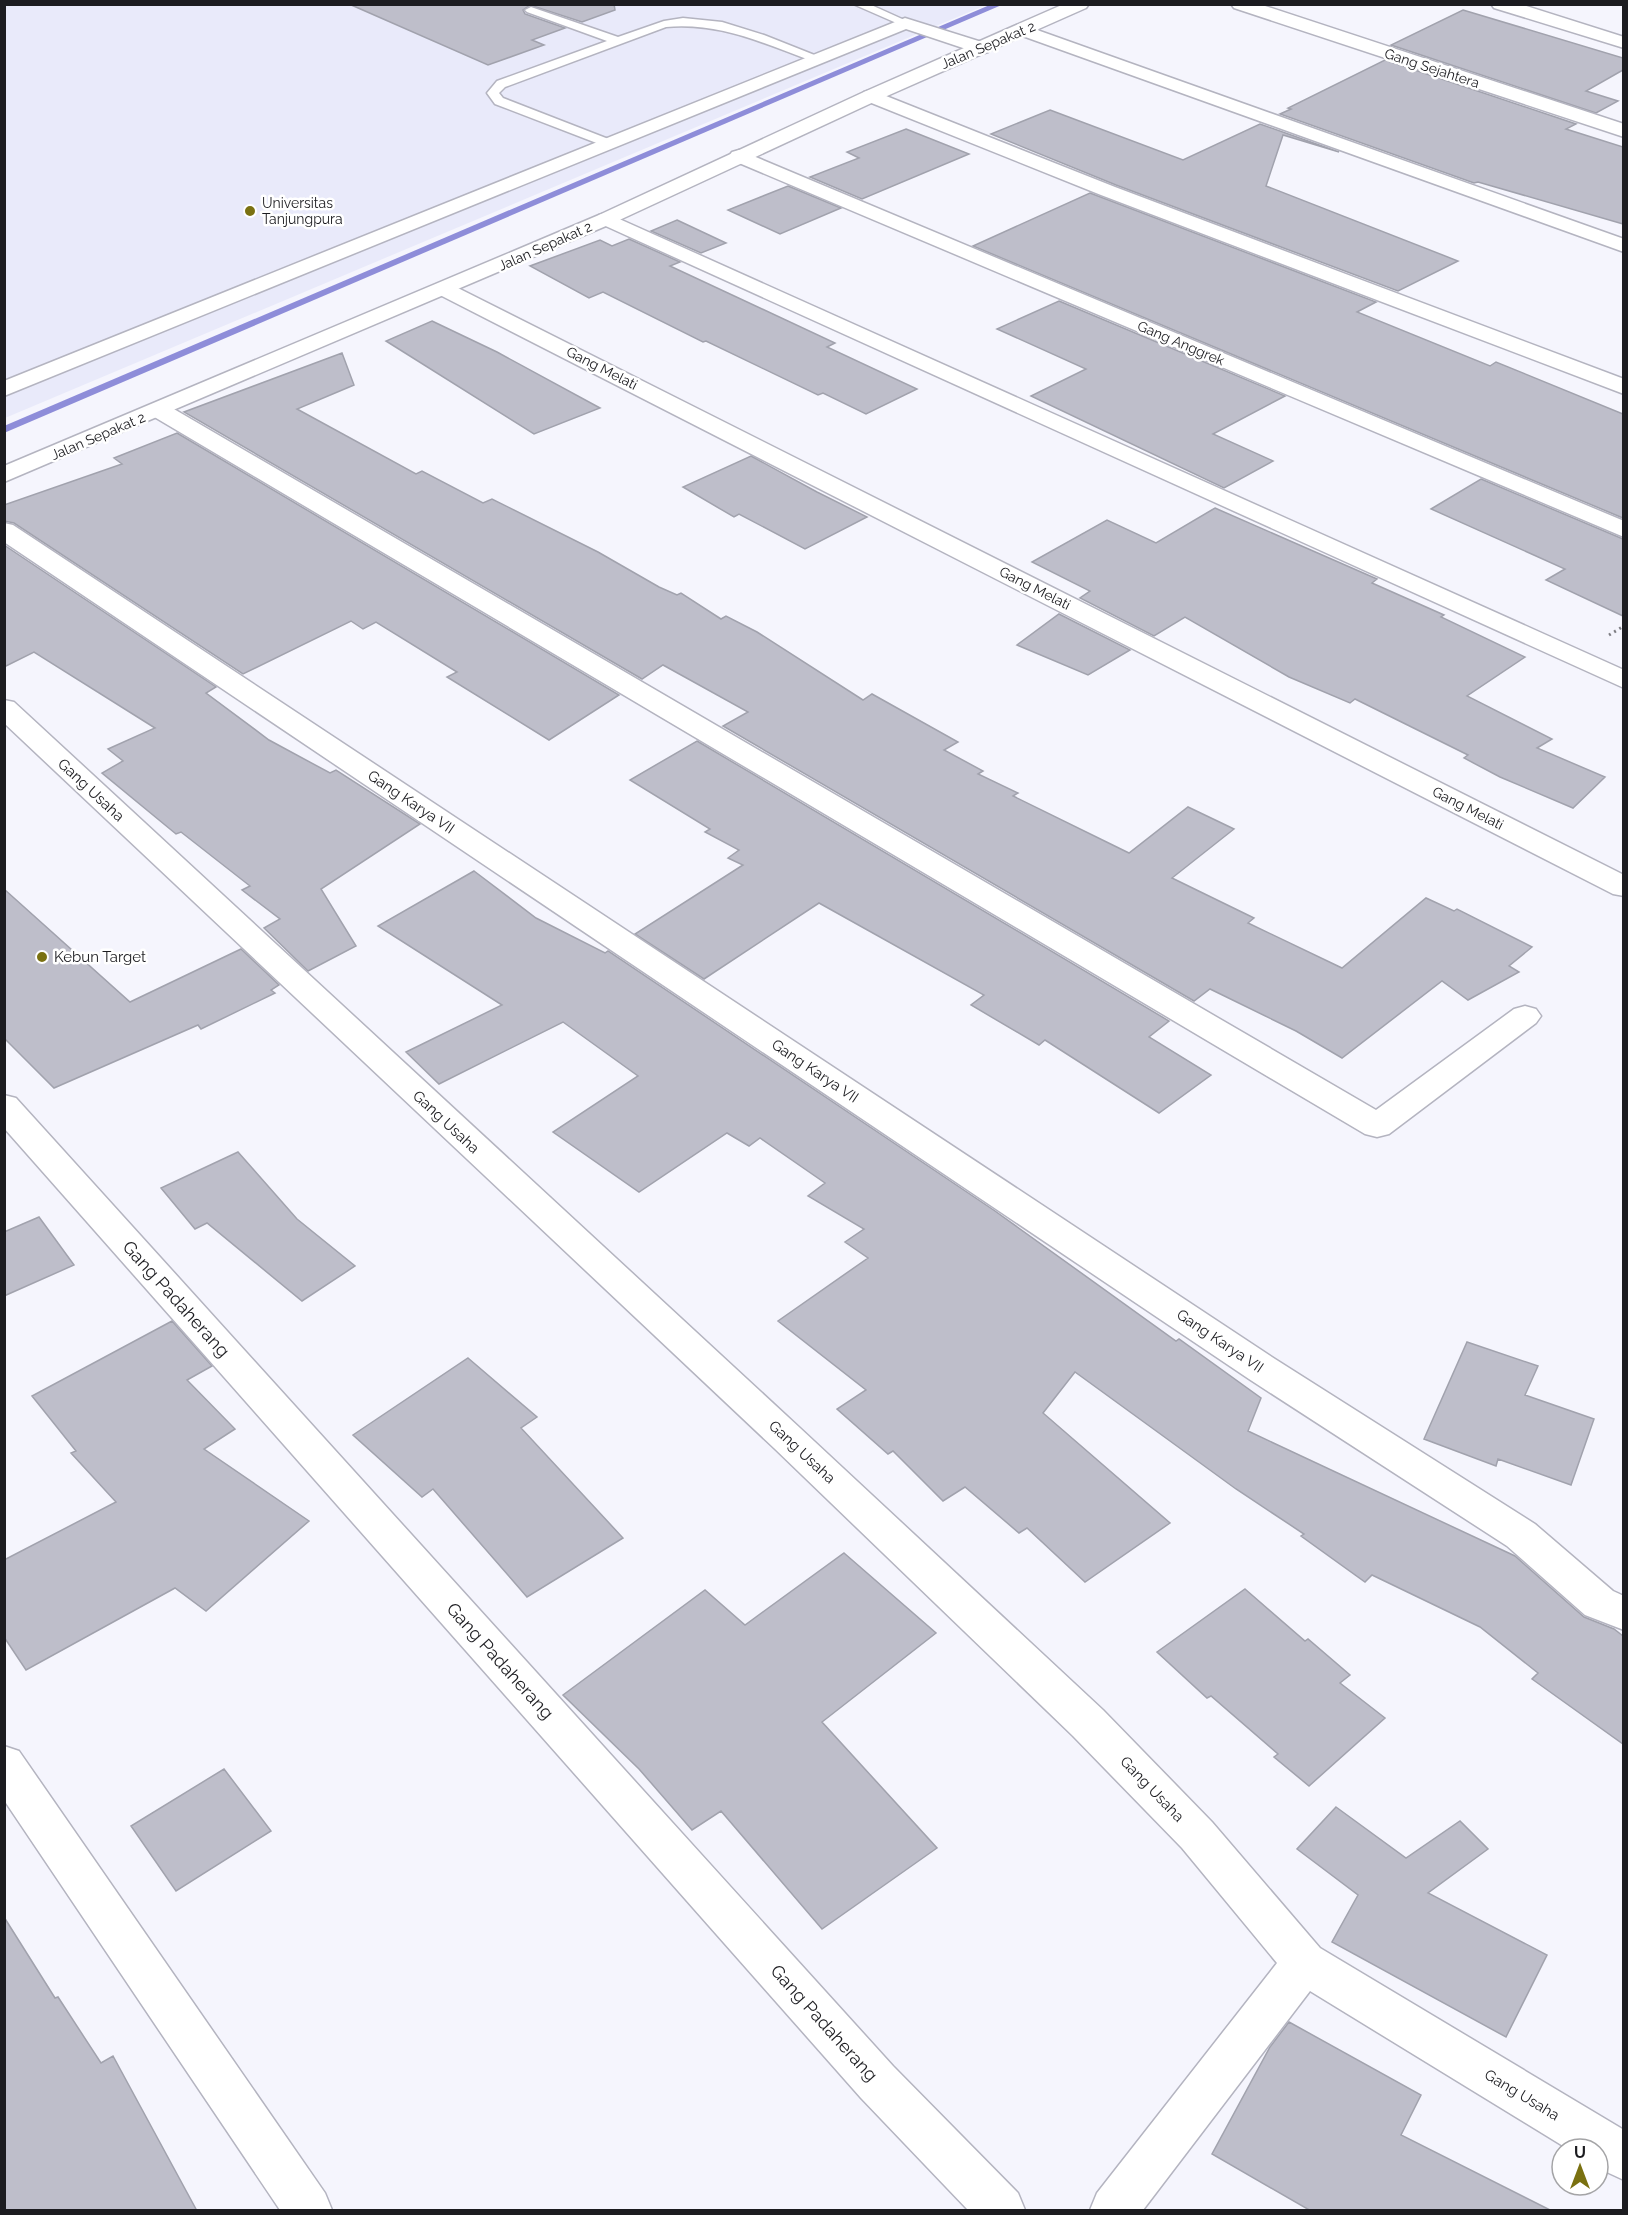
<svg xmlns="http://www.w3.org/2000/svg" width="1628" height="2215" viewBox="0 0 1628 2215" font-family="Raleway,sans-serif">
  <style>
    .built { fill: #e9eafa }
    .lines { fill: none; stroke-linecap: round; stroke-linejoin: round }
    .stream { fill: #8e8dd9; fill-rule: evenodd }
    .building { fill: #bebeca; stroke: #a1a2ad; stroke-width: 1.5 }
    .lane-casing { stroke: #b4b4c0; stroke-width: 3 }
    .street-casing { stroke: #b4b4c0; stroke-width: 3 }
    .secondary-casing { stroke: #b4b4c0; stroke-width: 3 }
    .path { stroke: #7e7e84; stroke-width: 3; stroke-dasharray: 2 4; stroke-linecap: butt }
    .lane { fill: #fff; fill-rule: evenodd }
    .street { fill: #fff; fill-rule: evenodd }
    .secondary { fill: #fff; fill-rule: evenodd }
    .poi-dot { fill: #7a7111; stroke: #fff; stroke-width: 2 }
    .labels { text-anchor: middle; stroke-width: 5; stroke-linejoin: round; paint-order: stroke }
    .far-street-label { font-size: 14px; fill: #1c1c20; stroke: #fff }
    .far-poi-label { font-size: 14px; fill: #1c1c20; stroke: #fff; text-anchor: start }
    .street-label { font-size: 15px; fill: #1c1c20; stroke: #fff }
    .poi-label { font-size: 15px; fill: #1c1c20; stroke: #fff; text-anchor: start }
    .near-street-label { font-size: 18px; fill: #1c1c20; stroke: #fff }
  </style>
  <rect width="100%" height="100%" fill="#f5f5fd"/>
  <path class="built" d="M 5,5 L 986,5 L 5,418 Z"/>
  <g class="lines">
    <path class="stream" d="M 992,4 L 1004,4 L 4,433 L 4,426 Z"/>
  </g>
  <path class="building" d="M 349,4 L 614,4 L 615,10 L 582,22 L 530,5 L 523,10 L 525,14 L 565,28 L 532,40 L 544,45 L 488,65 Z
    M 1463,10 L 1623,58 L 1623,70 L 1586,91 L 1618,101 L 1596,113 L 1391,45 Z
    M 1385,60 L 1576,124 L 1566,129 L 1623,147 L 1623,224 L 1478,182 L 1474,183 L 1280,114 L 1291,109 L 1288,108 Z
    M 1050,110 L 1183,160 L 1260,124 L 1339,152 L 1283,135 L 1266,186 L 1458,261 L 1398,291 L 1116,185 L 991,134 Z
    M 906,129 L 969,154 L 862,199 L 810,177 L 859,158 L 847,152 Z
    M 788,186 L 841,208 L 780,234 L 728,210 Z
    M 1090,193 L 1376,302 L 1357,312 L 1490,366 L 1496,362 L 1623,414 L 1623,518 L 973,246 Z
    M 677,220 L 726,243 L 701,253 L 651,231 Z
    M 629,239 L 680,262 L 670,266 L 835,343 L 827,347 L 917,389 L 866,414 L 823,393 L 818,395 L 706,341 L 703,342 L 603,292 L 589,298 L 530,266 L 600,240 L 612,246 Z
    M 1059,301 L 1285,396 L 1213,434 L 1273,461 L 1224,488 L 1031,396 L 1086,369 L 997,329 Z
    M 432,321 L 497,352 L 600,408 L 534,434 L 386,341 Z
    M 342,353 L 354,385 L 297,409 L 416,474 L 422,471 L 483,503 L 492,499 L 598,552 L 659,587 L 677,595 L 681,593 L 721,619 L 726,616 L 757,632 L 863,700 L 872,694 L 958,742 L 944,750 L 983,771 L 978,774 L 1018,793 L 1013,796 L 1129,853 L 1188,807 L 1234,829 L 1172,878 L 1254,918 L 1248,923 L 1342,968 L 1426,898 L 1454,911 L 1457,909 L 1532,947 L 1509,966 L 1519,972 L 1468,1000 L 1442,981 L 1342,1058 L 1296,1031 L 1210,989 L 1194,1001 L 723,726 L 748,712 L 663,665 L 642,679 L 184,412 Z
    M 177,433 L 619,695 L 549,740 L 447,677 L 457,672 L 376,622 L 363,629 L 351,621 L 243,674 L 14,523 L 4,521 L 4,505 L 122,464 L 114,458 Z
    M 751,456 L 817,492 L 867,517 L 805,549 L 739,514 L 734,517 L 683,487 Z
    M 1481,479 L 1623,539 L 1623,616 L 1546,580 L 1565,569 L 1431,509 Z
    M 1215,508 L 1377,579 L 1372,583 L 1444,615 L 1441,617 L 1525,657 L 1467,696 L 1552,739 L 1537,748 L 1605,777 L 1573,808 L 1500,777 L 1464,758 L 1468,755 L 1355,699 L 1350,703 L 1289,677 L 1185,617 L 1154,636 L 1080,598 L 1090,591 L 1032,562 L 1107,520 L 1156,543 Z
    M 4,545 L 216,687 L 206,693 L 269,740 L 330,773 L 336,770 L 420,824 L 321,889 L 356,946 L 308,971 L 264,928 L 280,919 L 242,890 L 250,886 L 181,832 L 176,834 L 102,773 L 123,761 L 108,749 L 155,728 L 34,652 L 4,667 Z
    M 1059,614 L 1130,650 L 1088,675 L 1017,645 Z
    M 697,741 L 1169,1021 L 1149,1037 L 1211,1075 L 1159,1113 L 1045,1040 L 1039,1045 L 971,1005 L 984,995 L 819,903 L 704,979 L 635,934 L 743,865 L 728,858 L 739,850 L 705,832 L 710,829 L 630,780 Z
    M 474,871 L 536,918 L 605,953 L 608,951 L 995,1211 L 1176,1341 L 1179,1339 L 1261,1398 L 1248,1431 L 1515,1556 L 1584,1617 L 1614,1629 L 1623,1636 L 1623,1744 L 1532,1679 L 1538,1673 L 1480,1627 L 1372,1575 L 1365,1582 L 1301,1536 L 1304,1534 L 1236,1489 L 1075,1372 L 1043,1413 L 1170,1523 L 1085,1582 L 1027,1528 L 1019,1533 L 965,1487 L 943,1501 L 893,1451 L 888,1454 L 837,1409 L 866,1390 L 778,1321 L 868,1258 L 845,1242 L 864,1229 L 808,1196 L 825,1183 L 760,1138 L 749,1146 L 727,1133 L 639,1192 L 553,1132 L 638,1076 L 563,1022 L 439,1084 L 406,1052 L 502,1005 L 378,926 Z
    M 4,889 L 130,1002 L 241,949 L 279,985 L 271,990 L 275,993 L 201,1029 L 198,1025 L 54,1088 L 4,1038 Z
    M 238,1152 L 297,1219 L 355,1266 L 302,1301 L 207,1223 L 195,1229 L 161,1188 Z
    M 39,1217 L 74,1265 L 4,1296 L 4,1232 Z
    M 172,1321 L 212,1366 L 187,1380 L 235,1429 L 204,1449 L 309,1521 L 206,1611 L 175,1588 L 26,1670 L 4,1637 L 4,1560 L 116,1502 L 71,1453 L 76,1451 L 32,1396 Z
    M 1467,1342 L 1538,1366 L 1525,1395 L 1594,1419 L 1571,1485 L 1498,1459 L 1496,1466 L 1424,1439 Z
    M 468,1358 L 537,1417 L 521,1428 L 623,1538 L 527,1597 L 433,1489 L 422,1497 L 353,1435 Z
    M 844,1553 L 936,1633 L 822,1722 L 937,1848 L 822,1929 L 721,1811 L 692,1830 L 639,1769 L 563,1695 L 705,1590 L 745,1625 Z
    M 1245,1589 L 1305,1641 L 1308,1639 L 1350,1675 L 1340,1683 L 1385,1718 L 1309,1786 L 1274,1757 L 1278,1754 L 1211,1696 L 1207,1698 L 1157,1652 Z
    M 224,1769 L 271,1831 L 176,1891 L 131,1826 Z
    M 1336,1807 L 1406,1858 L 1460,1821 L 1488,1849 L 1428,1893 L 1547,1955 L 1506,2037 L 1332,1942 L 1358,1895 L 1297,1849 Z
    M 4,1917 L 55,1998 L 58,1997 L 101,2063 L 113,2056 L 197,2211 L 4,2211 Z
    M 1289,2022 L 1421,2095 L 1401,2135 L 1552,2211 L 1311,2211 L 1212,2154 L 1270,2047 Z"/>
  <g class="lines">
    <g class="lane-casing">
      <path id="lane" d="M 853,4 L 869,4 L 911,23 L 909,25 L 901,25 Z
        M 531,7 L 618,37 L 664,21 L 683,18 L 722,22 L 764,35 L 822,58 L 820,61 L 812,61 C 764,43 718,22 666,27 L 505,87 L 499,93 L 503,98 L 611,140 L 613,143 L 611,146 L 607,147 L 495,104 L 487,93 L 497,81 L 607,41 L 527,12 L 525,10 Z"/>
    </g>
    <g class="street-casing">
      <path id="street" d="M 1231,4 L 1259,4 L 1624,124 L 1624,137 L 1234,8 Z
        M 1491,4 L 1520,4 L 1624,37 L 1624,48 L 1494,8 Z
        M 905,18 L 988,44 L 990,48 L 988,52 L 981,54 L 906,29 L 4,396 L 4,381 Z
        M 1023,25 L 1624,239 L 1624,252 L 1017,34 L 1014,30 L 1017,26 Z
        M 871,90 L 1115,187 L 1624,379 L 1624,394 L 1101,195 L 864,100 L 861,96 L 864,92 Z
        M 739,150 L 1624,521 L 1624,537 L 732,160 L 729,156 L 732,152 Z
        M 606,213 L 1624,670 L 1624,688 L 599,223 L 596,219 L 599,215 Z
        M 446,282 L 1624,875 L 1624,896 L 1613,894 L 438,294 L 435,289 L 438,284 Z
        M 159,403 L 167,405 L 1376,1110 L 1514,1009 L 1525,1006 L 1536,1009 L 1541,1016 L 1536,1023 L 1389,1134 L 1377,1137 L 1365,1134 L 151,415 L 147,410 L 151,405 Z
        M 4,523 L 13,525 L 1275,1359 L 1535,1524 L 1613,1591 L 1624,1596 L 1624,1630 L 1585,1615 L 1507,1546 L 1249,1379 L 4,542 Z
        M 4,700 L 14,702 L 800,1428 L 1103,1710 L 1212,1822 L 1320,1948 L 1624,2130 L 1624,2180 L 1598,2168 L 1598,2149 L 1568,2149 L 1310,1991 L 1143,2210 L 1090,2210 L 1097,2193 L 1277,1963 L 1182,1848 L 1073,1736 L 774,1448 L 4,723 Z
        M 4,1095 L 16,1098 L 893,2066 L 1018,2193 L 1025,2210 L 968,2210 L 861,2098 L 4,1128 Z
        M 4,1746 L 19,1751 L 325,2193 L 332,2210 L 280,2210 L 4,1800 Z"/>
    </g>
    <g class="secondary-casing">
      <path id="secondary" d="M 1064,4 L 1089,4 L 1086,8 L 878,100 L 613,223 L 4,482 L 4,466 L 599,215 L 864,92 Z"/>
    </g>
    <path class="path" d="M 1609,635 L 1624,626"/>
    <use href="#lane" class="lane"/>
    <use href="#street" class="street"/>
    <use href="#secondary" class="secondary"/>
  </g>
  <g class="poi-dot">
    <circle cx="250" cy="211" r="6"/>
    <circle cx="42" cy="957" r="6"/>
  </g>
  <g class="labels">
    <g class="far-street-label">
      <text transform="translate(988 45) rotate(-23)" y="5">Jalan Sepakat 2</text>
      <text transform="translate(1432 68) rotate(18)" y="5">Gang Sejahtera</text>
      <text transform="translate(545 246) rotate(-24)" y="5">Jalan Sepakat 2</text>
      <text transform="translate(1181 343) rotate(23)" y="5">Gang Anggrek</text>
      <text transform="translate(602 368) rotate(27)" y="5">Gang Melati</text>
      <text transform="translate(98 436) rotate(-23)" y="5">Jalan Sepakat 2</text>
      <text transform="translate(1035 588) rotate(27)" y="5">Gang Melati</text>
      <text transform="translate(1468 808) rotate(27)" y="5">Gang Melati</text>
    </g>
    <g class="far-poi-label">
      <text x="262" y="208">Universitas<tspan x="262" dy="16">Tanjungpura</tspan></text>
    </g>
    <g class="street-label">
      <text transform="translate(91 790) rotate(43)" y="5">Gang Usaha</text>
      <text transform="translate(411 802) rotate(34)" y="5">Gang Karya VII</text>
      <text transform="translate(815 1071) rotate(34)" y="5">Gang Karya VII</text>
      <text transform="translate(446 1122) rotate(43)" y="5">Gang Usaha</text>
      <text transform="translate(1220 1341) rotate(34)" y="5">Gang Karya VII</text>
      <text transform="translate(802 1452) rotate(43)" y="5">Gang Usaha</text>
      <text transform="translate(1152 1789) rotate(46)" y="5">Gang Usaha</text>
      <text transform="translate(1522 2095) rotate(31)" y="5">Gang Usaha</text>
    </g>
    <g class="poi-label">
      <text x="54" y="962">Kebun Target</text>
    </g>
    <g class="near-street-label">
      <text transform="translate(176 1299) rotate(48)" y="6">Gang Padaherang</text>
      <text transform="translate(500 1661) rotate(48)" y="6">Gang Padaherang</text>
      <text transform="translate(824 2023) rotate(48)" y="6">Gang Padaherang</text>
    </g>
  </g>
  <rect width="1628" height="2215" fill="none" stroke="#1c1c20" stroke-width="12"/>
  <g transform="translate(1580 2167)"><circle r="28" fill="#ffffff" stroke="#a4a4a6" stroke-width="1.5"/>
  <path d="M0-4.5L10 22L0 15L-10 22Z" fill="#7a7111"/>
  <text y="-9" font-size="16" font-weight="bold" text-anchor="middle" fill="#1c1c20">U</text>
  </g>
</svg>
